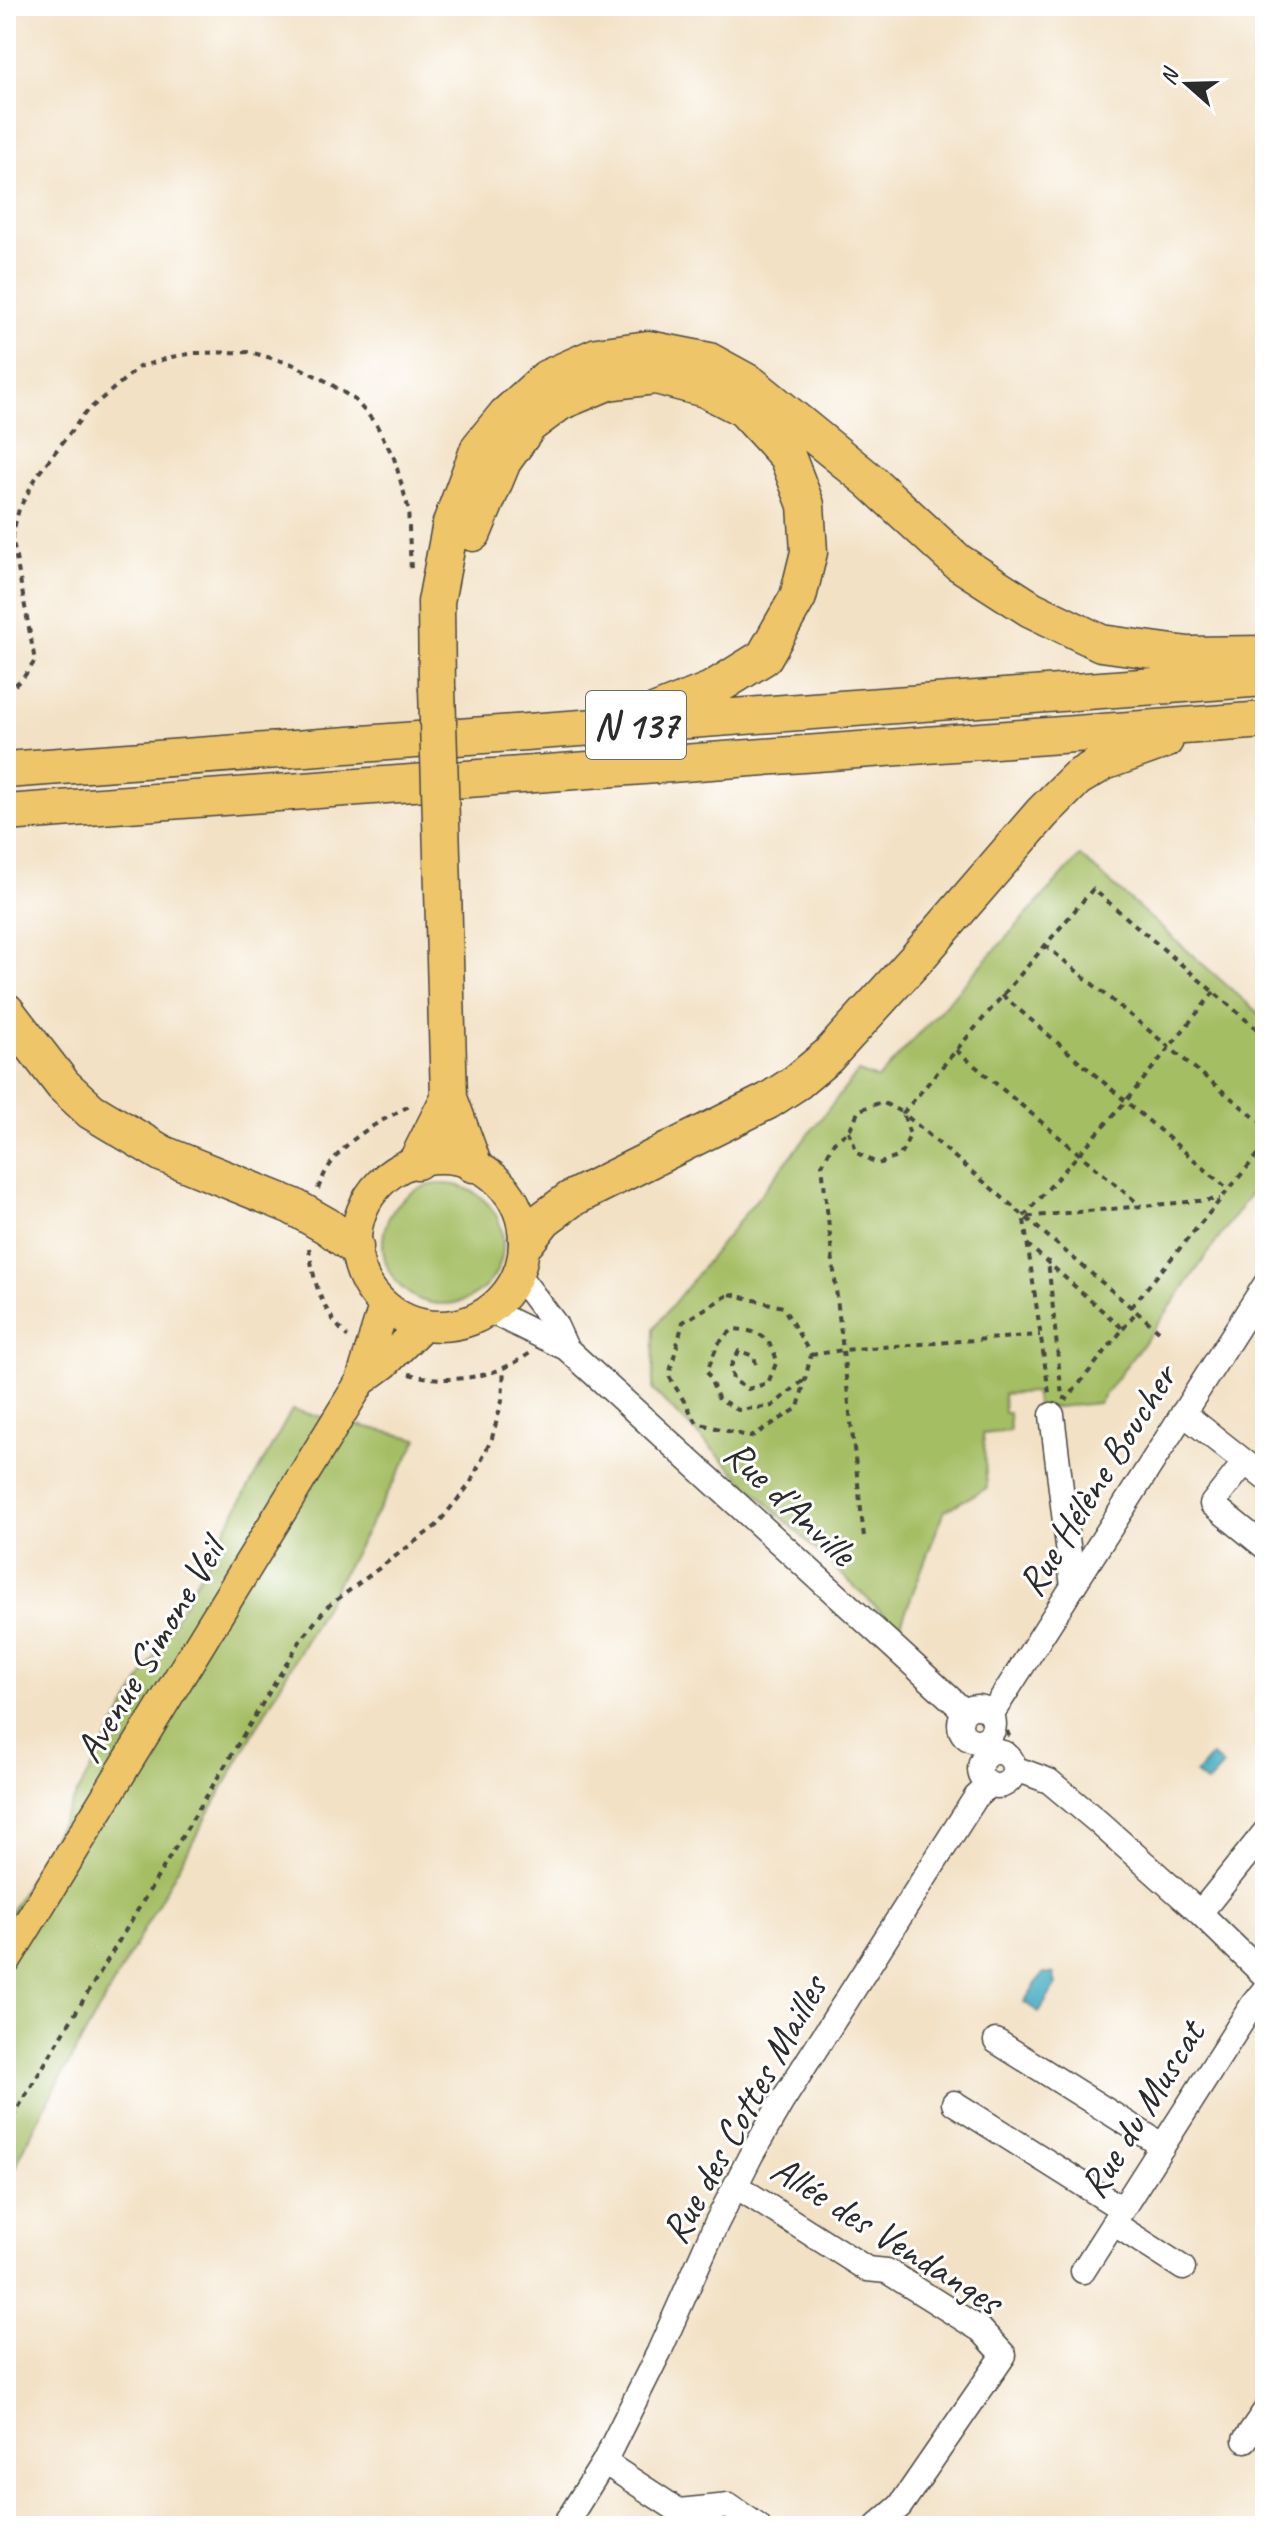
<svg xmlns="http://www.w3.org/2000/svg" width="1271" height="2532" viewBox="0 0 1271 2532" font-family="Caveat,sans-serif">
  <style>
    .green { fill: #a4be64; stroke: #687448; stroke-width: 2 }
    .water { fill: #44adc3; stroke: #386c77; stroke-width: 2 }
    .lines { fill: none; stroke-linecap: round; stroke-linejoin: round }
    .minor-casing { stroke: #494642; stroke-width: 27 }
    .major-casing { stroke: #494642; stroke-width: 33 }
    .highway-casing { stroke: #494642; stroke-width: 39 }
    .path { stroke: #494642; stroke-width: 4; stroke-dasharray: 6 6; stroke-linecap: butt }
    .minor { stroke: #fff; stroke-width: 24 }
    .major { stroke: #eec569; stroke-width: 30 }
    .highway { stroke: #eec569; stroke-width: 36 }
    .highway-bridge-casing { stroke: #494642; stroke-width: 39; stroke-linecap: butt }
    .highway-bridge { stroke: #eec569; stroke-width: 36 }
    .labels { text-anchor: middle; stroke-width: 6; stroke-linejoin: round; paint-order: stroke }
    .shield { fill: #fff; stroke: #6b6b6b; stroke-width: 2 }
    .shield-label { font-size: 38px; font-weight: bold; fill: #2b2b2b }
    .street-label { font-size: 40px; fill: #2b2b2b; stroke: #fff }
  </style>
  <rect width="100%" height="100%" fill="#fff"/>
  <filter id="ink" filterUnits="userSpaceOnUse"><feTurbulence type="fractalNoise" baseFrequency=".0125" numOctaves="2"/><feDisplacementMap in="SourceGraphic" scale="16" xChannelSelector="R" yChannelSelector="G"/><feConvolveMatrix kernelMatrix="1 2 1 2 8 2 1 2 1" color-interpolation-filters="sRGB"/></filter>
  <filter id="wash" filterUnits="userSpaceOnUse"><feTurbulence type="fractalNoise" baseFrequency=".006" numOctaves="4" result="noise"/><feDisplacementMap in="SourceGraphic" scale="32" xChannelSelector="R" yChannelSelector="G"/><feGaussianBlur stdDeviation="1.8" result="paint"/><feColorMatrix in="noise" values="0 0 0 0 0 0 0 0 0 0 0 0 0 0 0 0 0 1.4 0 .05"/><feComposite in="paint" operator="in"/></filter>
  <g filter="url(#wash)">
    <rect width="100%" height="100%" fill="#f2e1c5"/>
    <path class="green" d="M 1080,856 L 1265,1019 L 1265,1173 L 1166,1313 L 1098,1403 L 1037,1409 L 1034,1392 L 1003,1394 L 1004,1413 L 1009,1413 L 1010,1431 L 983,1434 L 987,1488 L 944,1511 L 899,1629 L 748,1485 L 653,1390 L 654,1328 L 858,1072 L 878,1079 Z
      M383 1244a60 60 0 1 1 120 0a60 60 0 1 1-120 0Z
      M 292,1410 L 418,1439 L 44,2108 L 6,2185 L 6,1921 Z"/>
    <path class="water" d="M 1212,1756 L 1223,1766 L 1207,1784 L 1196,1774 Z
      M 1043,1973 L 1054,1974 L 1055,1982 L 1057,1983 L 1039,2012 L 1024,2002 Z"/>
  </g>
  <g filter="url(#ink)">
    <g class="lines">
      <g class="minor-casing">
        <path id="minor" d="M 518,1275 L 555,1324 L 566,1348
          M 490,1311 L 566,1348 L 965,1712
          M 1183,1413 L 1265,1478
          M 1052,1415 L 1073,1587
          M 1245,1462 L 1212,1504 L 1265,1547
          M960 1724a17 17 0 1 1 34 0a17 17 0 1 1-34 0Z
          M 991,1715 L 1265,1285
          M980 1769a17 17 0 1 1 34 0a17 17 0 1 1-34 0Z
          M 1014,1771 L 1022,1771 L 1049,1781 L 1097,1821 L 1200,1913 L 1265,1976
          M 1200,1913 L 1265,1832
          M 996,2041 L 1163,2146
          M 954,2103 L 1122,2209
          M 736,2186 L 867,2269 L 887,2271 L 981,2330 L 1004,2355 L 900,2506 L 877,2526
          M 1113,2223 L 1183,2268
          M 1083,2271 L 1253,2004 L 1265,1989
          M 1245,2440 L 1265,2411
          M 604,2462 L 679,2511 L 729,2506 L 758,2526
          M 564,2526 L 604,2462 L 659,2352 L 716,2224 L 751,2155 L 781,2103 L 976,1797 L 989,1785"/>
      </g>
      <g class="major-casing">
        <path id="major" d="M356 1242a84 84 0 1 1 168 0a84 84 0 1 1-168 0Z
          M 361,1381 L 384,1364 L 422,1326
          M 6,1960 L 361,1381 L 384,1306"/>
      </g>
      <g class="highway-casing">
        <path id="highway" d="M 473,533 L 503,461 L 529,425 L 560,402 L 608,382 L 656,376 L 705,389 L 744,409 L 787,456 L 806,505 L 809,552 L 798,597 L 764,657 L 711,690 L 651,714
          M 437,688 L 436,602 L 451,523 L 479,448 L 506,415 L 547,378 L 597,356 L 648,349 L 709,361 L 751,384 L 870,481 L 958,562 L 1031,609 L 1101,643 L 1188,655 L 1265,654
          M 6,770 L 1265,678
          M 6,813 L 1265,720
          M 441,821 L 449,1098 L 473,1164
          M 6,1011 L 63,1085 L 91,1111 L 163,1154 L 292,1206 L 327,1226 L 355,1247
          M 417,1161 L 449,1098
          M 527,1241 L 544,1219 L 571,1199 L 768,1101 L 797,1082 L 828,1056 L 918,957 L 1042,813 L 1077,778 L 1104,762 L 1165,740"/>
      </g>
      <path class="path" d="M 6,693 L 23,678 L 35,661 L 12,536 L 19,509 L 38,474 L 86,412 L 139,367 L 172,357 L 194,353 L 250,352 L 292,364 L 326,381 L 355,400 L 376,424 L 394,458 L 408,507 L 411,571
        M 1045,945 L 1265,1126
        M 1214,992 L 1126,1101 L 1023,1217 L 1220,1199
        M 1002,995 L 1228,1189
        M 956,1050 L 1141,1206
        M 849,1131 L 857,1153 L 878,1164 L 900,1156 L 910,1135 L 903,1113 L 882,1102 L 859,1110 L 849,1131 L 834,1142 L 822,1165 L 864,1537
        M 318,1189 C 335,1142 372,1126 413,1104
        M 1024,1220 L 1049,1393
        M 1027,1244 L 1123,1329 L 1067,1399 L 1062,1397 L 1048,1260
        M 309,1248 C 314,1284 321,1310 348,1337
        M 730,1294 L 783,1307 L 811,1355 L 798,1408 L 751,1437 L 697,1423 L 669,1376 L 683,1322 Z
        M 1131,1307 L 1265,1146
        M 1123,1329 L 1136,1312
        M 1159,1331 L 903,1113 L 1093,889 L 1265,1036
        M 811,1355 L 843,1350 L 1040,1335
        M 756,1364 L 754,1356 L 739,1351 L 731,1366 L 733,1380 L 748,1389 L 768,1383 L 777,1361 C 769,1335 759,1331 733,1329 L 718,1344 L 707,1371 L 718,1398 L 738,1410 L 772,1406 L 804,1380
        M 409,1374 C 450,1385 496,1378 530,1353
        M 1007,1731 L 1014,1749
        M 6,2128 L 302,1638 L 327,1607 L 436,1526 L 470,1484 L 492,1438 L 502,1401 L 504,1369"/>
      <use href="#minor" class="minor"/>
      <use href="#major" class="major"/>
      <use href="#highway" class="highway"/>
      <g class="highway-bridge-casing">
        <path id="highway-bridge" d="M 437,688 L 441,821"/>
      </g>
      <use href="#highway-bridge" class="highway-bridge"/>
    </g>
  </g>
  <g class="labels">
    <rect class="shield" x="586" y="691" width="100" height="68" rx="6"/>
    <g class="shield-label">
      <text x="636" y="738">N 137</text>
    </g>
    <g class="street-label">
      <text transform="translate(1096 1480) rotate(-58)" y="14">Rue Hélène Boucher</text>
      <text transform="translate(791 1502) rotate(43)" y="14">Rue d'Anville</text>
      <text transform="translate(149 1650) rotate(-59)" y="14">Avenue Simone Veil</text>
      <text transform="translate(743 2109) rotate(-61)" y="14">Rue des Cottes Mailles</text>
      <text transform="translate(1141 2109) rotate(-58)" y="14">Rue du Muscat</text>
      <text transform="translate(887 2234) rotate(32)" y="14">Allée des Vendanges</text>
    </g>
  </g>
  <rect width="1271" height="2532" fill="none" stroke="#fff" stroke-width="32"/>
  <g transform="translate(1187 84) rotate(290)" stroke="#ffffff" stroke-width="6" paint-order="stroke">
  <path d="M0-6L14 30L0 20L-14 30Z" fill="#2b2b2b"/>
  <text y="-12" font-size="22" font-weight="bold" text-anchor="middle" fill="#2b2b2b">N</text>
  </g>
</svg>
